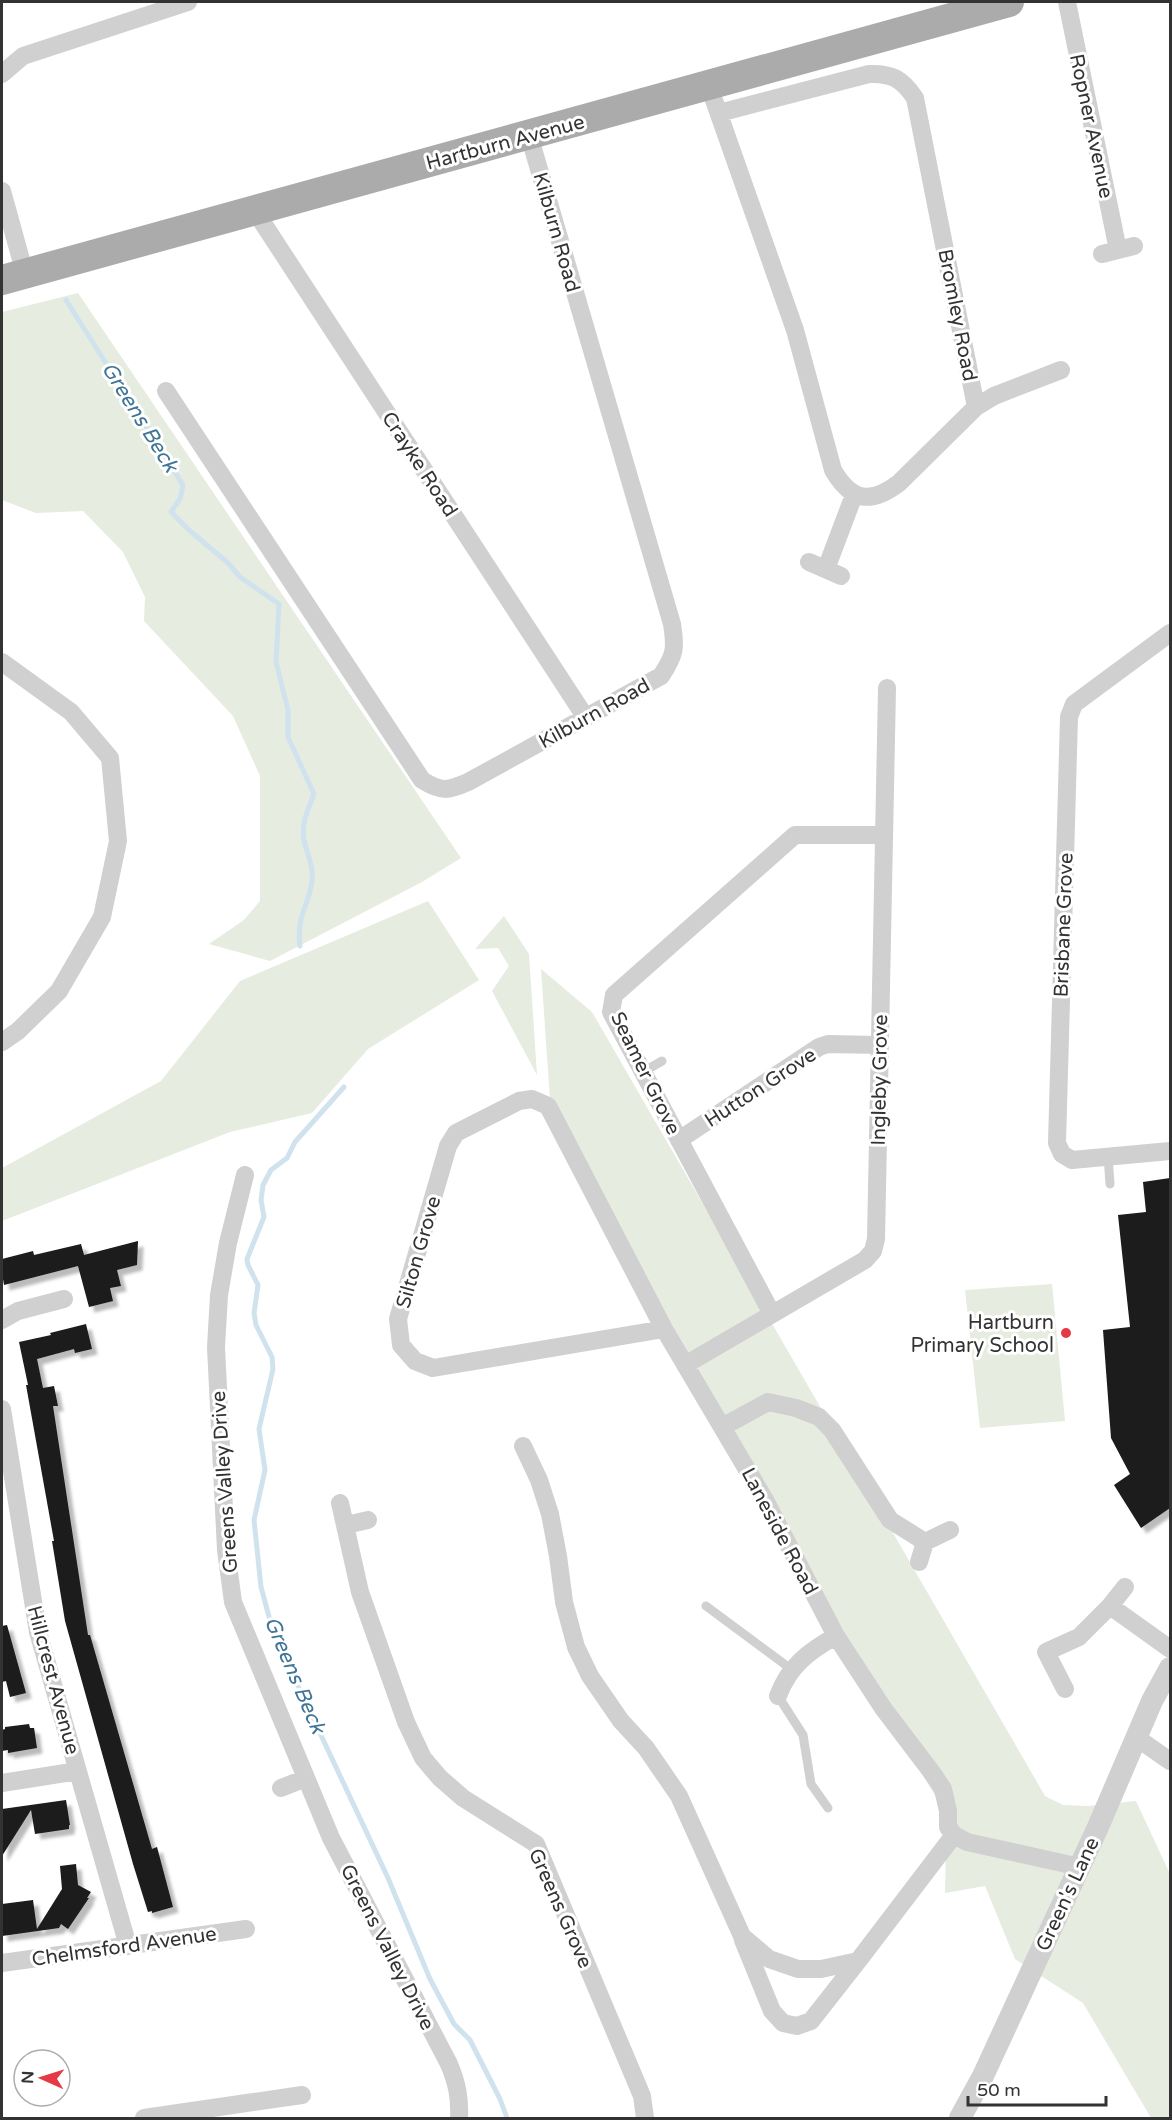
<svg xmlns="http://www.w3.org/2000/svg" width="1172" height="2120" viewBox="0 0 1172 2120" font-family="'Varela Round',sans-serif">
  <style>
    .green { fill: #e6ecdf }
    .lines { fill: none; stroke-linecap: round; stroke-linejoin: round }
    .stream { stroke: #cfe2ee; stroke-width: 5 }
    .building { fill: #1a1a1a; filter: url(#shadow) }
    .service { stroke: #d0d0d0; stroke-width: 9 }
    .minor { stroke: #d0d0d0; stroke-width: 18 }
    .tertiary { stroke: #d0d0d0; stroke-width: 22 }
    .primary { stroke: #ababab; stroke-width: 30 }
    .poi-dot { fill: #e63946; stroke: #fff; stroke-width: 2 }
    .labels { text-anchor: middle; stroke-width: 6; stroke-linejoin: round; paint-order: stroke }
    .street-label { font-size: 20px; fill: #333; stroke: #fff }
    .poi-label { font-size: 20px; fill: #333; stroke: #fff; text-anchor: end }
    .water-label { font-size: 21px; font-style: italic; fill: #3f7597; stroke: #fff }
  </style>
  <defs>
    <filter id="shadow"><feDropShadow dx="5.5" dy="5.5" stdDeviation="1.5" flood-color="#0004"/></filter>
  </defs>
  <rect width="100%" height="100%" fill="#fff"/>
  <path class="green" d="M 78,293 L 461,858 L 422,882 L 270,961 L 209,944 L 244,920 L 260,901 L 260,776 L 233,716 L 144,621 L 145,597 L 123,552 L 83,511 L 36,513 L 2,500 L 2,312 Z
    M 428,901 L 479,980 L 368,1049 L 312,1113 L 230,1132 L 2,1221 L 2,1168 L 161,1081 L 240,981 Z
    M 504,916 L 529,954 L 537,1075 L 492,991 L 509,966 L 498,948 L 475,949 Z
    M 541,969 L 592,1012 L 1045,1796 L 1063,1805 L 1088,1806 L 1136,1801 L 1170,1874 L 1170,2118 L 1151,2118 L 1083,2003 L 1015,1959 L 985,1886 L 945,1893 L 947,1807 L 942,1807 L 836,1632 L 550,1099 Z
    M 1052,1284 L 1065,1421 L 980,1428 L 965,1290 Z"/>
  <g class="lines">
    <path class="stream" d="M 66,300 L 183,485 L 180,499 L 171,512 L 189,530 L 228,563 L 240,577 L 279,604 L 276,662 L 288,710 L 288,737 L 314,794 C 308,809 301,824 304,840 C 307,854 314,867 312,882 C 308,907 296,917 300,946
      M 344,1087 L 295,1142 L 287,1158 L 271,1170 L 263,1185 L 261,1200 L 264,1217 L 247,1259 L 248,1265 L 258,1285 L 254,1313 L 256,1325 L 272,1357 L 273,1369 L 259,1429 L 265,1470 L 254,1520 L 261,1587 L 274,1635 L 388,1878 L 430,1979 L 454,2024 L 470,2040 L 500,2099 L 507,2118"/>
  </g>
  <path class="building" d="M 1170,1178 L 1170,1508 L 1141,1528 L 1114,1485 L 1130,1474 L 1111,1438 L 1103,1330 L 1130,1327 L 1118,1215 L 1146,1212 L 1143,1182 Z
    M 138,1241 L 137,1265 L 117,1270 L 121,1286 L 110,1288 L 113,1301 L 89,1307 L 78,1266 L 4,1285 L 2,1273 L 2,1259 L 33,1251 L 34,1255 L 81,1244 L 84,1255 Z
    M 86,1324 L 92,1349 L 75,1353 L 74,1349 L 37,1359 L 43,1388 L 54,1386 L 58,1406 L 53,1406 L 88,1635 L 90,1635 L 152,1849 L 157,1847 L 173,1907 L 152,1913 L 152,1911 L 148,1912 L 133,1864 L 65,1621 L 52,1541 L 54,1541 L 26,1385 L 28,1385 L 19,1342 L 51,1335 L 50,1333 Z
    M 7,1625 L 26,1693 L 10,1697 L 6,1681 L 2,1682 L 2,1626 Z
    M 29,1724 L 30,1728 L 34,1728 L 37,1748 L 8,1753 L 8,1750 L 2,1751 L 2,1730 L 5,1729 L 5,1727 Z
    M 66,1800 L 70,1825 L 69,1825 L 69,1829 L 35,1834 L 31,1810 L 2,1856 L 2,1809 Z
    M 76,1864 L 78,1885 L 91,1892 L 87,1898 L 89,1898 L 68,1929 L 61,1924 L 59,1928 L 2,1936 L 2,1904 L 33,1900 L 37,1929 L 62,1889 L 60,1866 Z"/>
  <g class="lines">
    <path class="service" d="M 643,1072 L 662,1061
      M 1108,1156 L 1110,1184
      M 706,1606 L 791,1669
      M 778,1696 L 803,1735 L 811,1784 L 828,1808"/>
    <path class="minor" d="M 1067,2 L 1118,250
      M 2,74 L 23,56 L 188,2
      M 709,86 L 795,330 L 833,470 C 851,501 870,505 899,483 L 976,407 L 915,98 C 902,79 892,73 869,74 L 719,113
      M 2,191 L 25,274
      M 255,211 L 586,718
      M 1102,254 L 1134,246
      M 166,391 L 422,780 C 441,792 448,791 468,782 L 661,676 C 675,655 676,649 672,624 L 529,135
      M 976,407 L 994,396 L 1061,370
      M 809,562 L 841,576
      M 826,569 L 854,495
      M 1170,633 L 1074,704 L 1069,717 L 1057,1143 L 1062,1154 L 1072,1160 L 1170,1151
      M 2,662 L 71,712 L 110,758 L 118,841 L 102,917 L 59,991 L 18,1031 L 2,1042
      M 679,1140 L 819,1047 L 828,1044 L 880,1045
      M 245,1175 L 228,1243 L 219,1295 L 216,1347 L 226,1550 L 233,1602 L 331,1838 L 449,2064 C 457,2083 460,2098 459,2118
      M 772,1314 L 611,1012 L 614,995 L 795,835 L 883,835
      M 2,1320 L 18,1311 L 64,1299
      M 664,1329 L 433,1368 L 415,1361 L 401,1345 L 398,1319 L 448,1146 L 456,1133 L 519,1101 L 532,1099 L 548,1106 L 664,1329 L 765,1500 L 836,1636 L 883,1708 L 933,1774 L 943,1789 L 948,1811 L 948,1827 L 954,1835 L 967,1842 L 1080,1867
      M 685,1365 L 865,1260 L 873,1251 L 876,1239 L 887,688
      M 2,1409 L 38,1632 L 128,1946
      M 722,1427 L 768,1402 L 796,1408 L 819,1417 L 832,1430 L 890,1520 L 925,1542 L 950,1530
      M 523,1446 L 539,1480 L 550,1514 L 558,1556 L 564,1602 L 576,1647 L 590,1676 L 621,1721 L 646,1748 L 679,1796 L 742,1936 L 769,1959 L 798,1969 L 821,1969 L 858,1961 L 954,1835
      M 340,1503 L 360,1592 L 406,1722 L 423,1758 L 440,1778 L 463,1798 L 536,1844 L 642,2096 L 645,2118
      M 346,1525 L 368,1520
      M 919,1562 L 925,1542
      M 1110,1606 L 1125,1587
      M 1065,1689 L 1046,1652 L 1079,1637 L 1110,1606 L 1170,1649
      M 778,1696 C 789,1666 809,1651 836,1636
      M 1137,1738 L 1170,1761
      M 2,1783 L 78,1771
      M 281,1788 L 306,1778
      M 743,1940 L 772,2011 L 783,2023 L 797,2026 L 811,2021 L 858,1961
      M 2,1963 L 246,1929
      M 144,2118 L 302,2095"/>
    <path class="tertiary" d="M 960,2118 L 983,2076 L 1098,1827 L 1152,1701 L 1170,1668"/>
    <path class="primary" d="M 2,280 L 1009,2"/>
  </g>
  <circle class="poi-dot" cx="1066" cy="1333" r="6"/>
  <g class="labels">
    <g class="street-label">
      <text transform="translate(1092 126) rotate(78)" y="7">Ropner Avenue</text>
      <text transform="translate(505 142) rotate(-15)" y="7">Hartburn Avenue</text>
      <text transform="translate(557 232) rotate(74)" y="7">Kilburn Road</text>
      <text transform="translate(958 315) rotate(79)" y="7">Bromley Road</text>
      <text transform="translate(420 464) rotate(57)" y="7">Crayke Road</text>
      <text transform="translate(594 713) rotate(-29)" y="7">Kilburn Road</text>
      <text transform="translate(1063 925) rotate(-88)" y="7">Brisbane Grove</text>
      <text transform="translate(646 1073) rotate(64)" y="7">Seamer Grove</text>
      <text transform="translate(879 1080) rotate(-89)" y="7">Ingleby Grove</text>
      <text transform="translate(760 1087) rotate(-33)" y="7">Hutton Grove</text>
      <text transform="translate(418 1252) rotate(-74)" y="7">Silton Grove</text>
      <text transform="translate(224 1482) rotate(-94)" y="7">Greens Valley Drive</text>
      <text transform="translate(780 1531) rotate(62)" y="7">Laneside Road</text>
      <text transform="translate(54 1680) rotate(75)" y="7">Hillcrest Avenue</text>
      <text transform="translate(1067 1894) rotate(-65)" y="7">Green's Lane</text>
      <text transform="translate(561 1908) rotate(66)" y="7">Greens Grove</text>
      <text transform="translate(124 1946) rotate(-8)" y="7">Chelmsford Avenue</text>
      <text transform="translate(388 1947) rotate(63)" y="7">Greens Valley Drive</text>
    </g>
    <g class="poi-label">
      <text x="1054" y="1329">Hartburn<tspan x="1054" dy="23">Primary School</tspan></text>
    </g>
    <g class="water-label">
      <text transform="translate(140 417) rotate(58)" y="7">Greens Beck</text>
      <text transform="translate(295 1675) rotate(67)" y="7">Greens Beck</text>
    </g>
  </g>
  <rect width="1172" height="2120" fill="none" stroke="#333333" stroke-width="6"/>
  <g transform="translate(42 2078) rotate(273)"><circle r="28" fill="#ffffff" stroke="#adadad" stroke-width="1.5"/>
  <path d="M0-4.5L10 22L0 15L-10 22Z" fill="#e63946"/>
  <text y="-9" font-size="16" font-weight="bold" text-anchor="middle" fill="#333333">N</text>
  </g>
  <path d="M968 2096v9h138v-9" fill="none" stroke="#333333" stroke-width="3"/>
  <text x="977" y="2096" font-size="18" fill="#333333" stroke="#ffffff" stroke-width="4.5" paint-order="stroke">50 m</text>
</svg>
